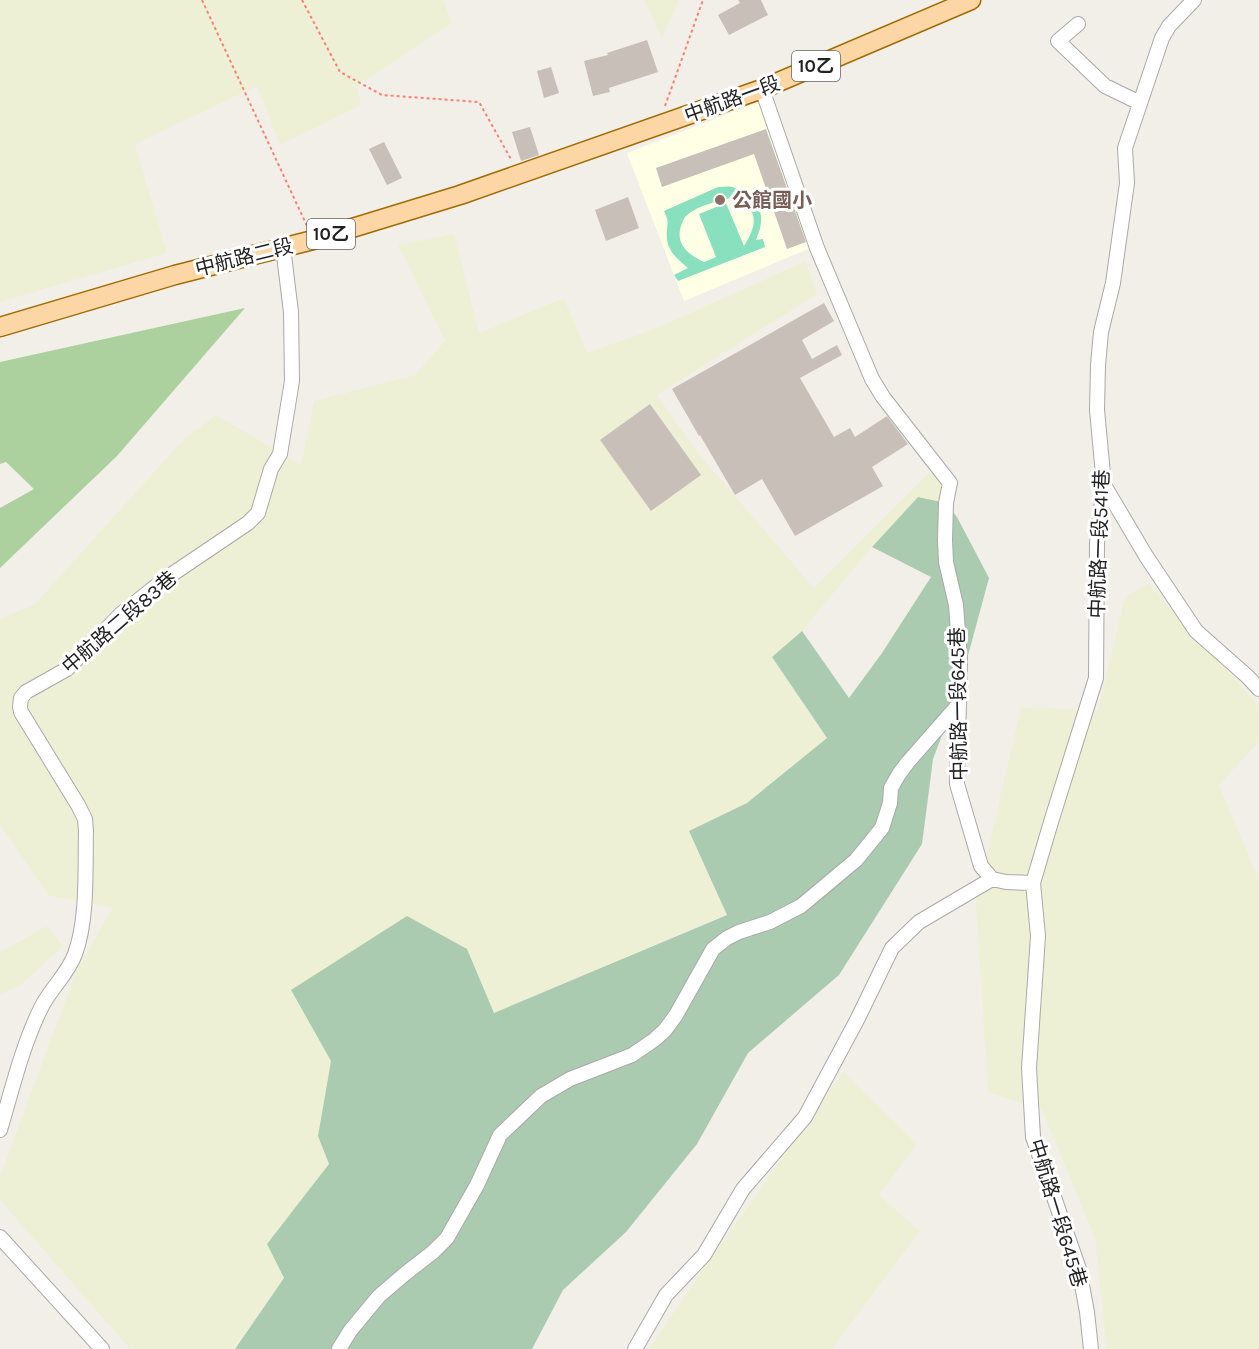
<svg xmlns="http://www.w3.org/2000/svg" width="1259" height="1349" viewBox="0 0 1259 1349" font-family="Karla,'Noto Sans TC',sans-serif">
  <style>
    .education { fill: #ffffe5 }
    .farmland { fill: #eef0d5 }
    .forest { fill: #add19e }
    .cemetery { fill: #aacbaf }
    .pitch { fill: #88e0be; fill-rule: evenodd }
    .building { fill: #c7bfb8 }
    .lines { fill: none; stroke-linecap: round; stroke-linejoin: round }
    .minor-casing { stroke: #a9a9a9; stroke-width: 16 }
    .major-casing { stroke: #a06b00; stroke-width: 21 }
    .path { stroke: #fa8072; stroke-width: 2; stroke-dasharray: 3 3; stroke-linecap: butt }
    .minor { stroke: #fff; stroke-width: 14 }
    .major { stroke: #fcd6a4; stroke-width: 18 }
    .education-dot { fill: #8d6e63; stroke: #fff; stroke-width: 2 }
    .labels { text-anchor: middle; stroke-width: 6; stroke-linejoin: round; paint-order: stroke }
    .shield { fill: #fff; stroke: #646464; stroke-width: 1.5 }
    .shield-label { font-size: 18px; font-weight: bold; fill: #222 }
    .street-label { font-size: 20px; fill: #222; stroke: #fff }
    .education-label { font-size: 20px; font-weight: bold; fill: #785e54; stroke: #fff; text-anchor: start }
  </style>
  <rect width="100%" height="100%" fill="#f2efe9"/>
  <path class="education" d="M 761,101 L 813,247 L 684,301 L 627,153 Z"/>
  <path class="farmland" d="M 0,0 L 443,0 L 452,23 L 357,86 L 361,105 L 280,145 L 257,86 L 135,144 L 167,253 L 0,302 Z
    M 644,0 L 679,0 L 662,39 Z
    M 454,234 L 479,333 L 564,298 L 587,353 L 657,328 L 806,261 L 817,294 L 657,395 L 698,453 L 814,588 L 933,469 L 949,486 L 946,503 L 918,497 L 872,547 L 802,631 L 772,657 L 827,738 L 747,803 L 689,831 L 727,914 L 494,1013 L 467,949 L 291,990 L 331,1061 L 318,1136 L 329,1164 L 267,1244 L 284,1278 L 234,1349 L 130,1349 L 0,1200 L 0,1176 L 76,972 L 113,907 L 49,896 L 0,825 L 0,619 L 35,604 L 183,440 L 216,415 L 301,465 L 314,401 L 415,375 L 445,341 L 398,245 Z
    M 1148,583 L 1259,706 L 1259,742 L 1219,785 L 1259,880 L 1259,1349 L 1107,1349 L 1095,1238 L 1042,1110 L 988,1092 L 976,902 L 1021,707 L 1098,711 L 1125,597 Z
    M 47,926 L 63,946 L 22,984 L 0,995 L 0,952 Z
    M 843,1072 L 917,1144 L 879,1195 L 920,1231 L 832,1349 L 649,1349 L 704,1268 Z"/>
  <path class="forest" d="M 245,308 L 117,456 L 0,568 L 0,508 L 34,489 L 6,462 L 0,464 L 0,362 Z"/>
  <path class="cemetery" d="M 918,497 L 946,503 L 957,517 L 989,578 L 957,696 L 933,759 L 922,844 L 839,975 L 748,1053 L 697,1144 L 626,1232 L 563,1290 L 532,1349 L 235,1349 L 284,1278 L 267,1244 L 329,1164 L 318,1136 L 331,1061 L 291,990 L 407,916 L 467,949 L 494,1013 L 727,915 L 689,831 L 747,803 L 827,738 L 772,657 L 802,631 L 849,698 L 882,653 L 931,577 L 872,547 Z"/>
  <path class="pitch" d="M 718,187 C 723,187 728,186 732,187 C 747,191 763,206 761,221 C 761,228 758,234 756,240 L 763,239 L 765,247 L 678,281 L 674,275 L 688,268 C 675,257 665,249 667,230 C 668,220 668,220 664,211 ZM 734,198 C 760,208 757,226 744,246 L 726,203 L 699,214 L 716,257 L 704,262 C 689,255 675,245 681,226 C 682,223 683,220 685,217 C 694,207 721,199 734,198 Z"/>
  <path class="building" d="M 738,0 L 761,0 L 768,15 L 729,35 L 718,15 L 740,3 Z
    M 647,40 L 658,72 L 609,88 L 610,92 L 593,96 L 584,61 L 608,55 L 607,53 Z
    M 551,67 L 559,93 L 544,98 L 537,71 Z
    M 530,127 L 539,155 L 521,161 L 512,132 Z
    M 766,129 L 806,242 L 787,249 L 754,154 L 662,187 L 656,168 Z
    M 384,142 L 402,178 L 387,185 L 369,149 Z
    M 628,197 L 639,228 L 606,241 L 595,210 Z
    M 824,303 L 834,321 L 802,340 L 812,359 L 837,345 L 842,355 L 800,378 L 834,437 L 850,428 L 855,437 L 887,416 L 908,444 L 872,467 L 883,486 L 795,536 L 762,479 L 735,495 L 700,435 L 699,436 L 672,389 Z
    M 650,404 L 701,475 L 651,511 L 600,440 Z"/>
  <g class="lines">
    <g class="minor-casing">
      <path id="minor" d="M 1078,24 L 1058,41 L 1105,86 L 1140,103
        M 762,89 L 817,248 L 872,379 L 883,397 L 950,483 L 946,503 L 945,540 L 946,562 L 956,605 L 960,660 L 957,784 L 981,866 L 992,879 L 1006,882 L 1033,883 L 1038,936 L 1029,1068 L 1033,1137 L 1079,1269 L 1087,1312 L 1091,1349
        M 1104,485 L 1146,556 L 1196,631 L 1248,677 L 1259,689
        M 1033,883 L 1051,822 L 1096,678 L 1097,543 L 1104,485 L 1097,410 L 1098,365 L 1101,332 L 1113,283 L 1127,183 L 1125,148 L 1162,38 L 1169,26 L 1194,0
        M 0,1130 C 12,1090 22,1046 41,1008 C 50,989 68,974 75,954 C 88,919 85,869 86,831 L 85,819 L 78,805 L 21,712 L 20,707 L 21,698 L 26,692 L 67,669 L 121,614 L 165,579 L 248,523 L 258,513 L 271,469 L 280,454 L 292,381 L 291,312 L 283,247
        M 0,1237 L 102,1349
        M 339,1349 L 350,1331 L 379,1296 L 406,1273 L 433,1252 L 447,1238 L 477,1185 L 500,1135 L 541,1096 L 570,1079 L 632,1055 L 654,1040 L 665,1030 L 676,1015 L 713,949 L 727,938 L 739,932 L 770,922 L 801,906 L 856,860 L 882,828 L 890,803 L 891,788 L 899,774 L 908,762 L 959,704
        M 635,1349 L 666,1295 L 704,1255 L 743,1189 L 805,1117 L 857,1020 L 892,948 L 919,922 L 992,879"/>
    </g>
    <g class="major-casing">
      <path id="major" d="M 0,327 L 175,275 L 313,240 L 460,195 L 762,89 L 971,0"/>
    </g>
    <path class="path" d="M 202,0 L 307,226
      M 302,0 L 340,72 L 382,95 L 479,102 L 512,161
      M 665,106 L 703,0"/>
    <use href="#minor" class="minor"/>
    <use href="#major" class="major"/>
  </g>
  <circle class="education-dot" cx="720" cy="200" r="6"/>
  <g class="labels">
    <g class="shield">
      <rect x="792" y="51" width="48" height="30" rx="4.5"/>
      <rect x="307" y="219" width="48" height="30" rx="4.5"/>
    </g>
    <g class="shield-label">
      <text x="816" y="72">10乙</text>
      <text x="331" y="240">10乙</text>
    </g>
    <g class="street-label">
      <text transform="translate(732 99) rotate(-20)" y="7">中航路一段</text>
      <text transform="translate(244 257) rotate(-14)" y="7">中航路二段</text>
      <text transform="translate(1099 544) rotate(-88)" y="7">中航路一段541巷</text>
      <text transform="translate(119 622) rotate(-41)" y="7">中航路二段83巷</text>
      <text transform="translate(958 704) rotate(-91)" y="7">中航路一段645巷</text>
      <text transform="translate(1058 1213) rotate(73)" y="7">中航路一段645巷</text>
    </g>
    <g class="education-label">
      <text x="732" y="207">公館國小</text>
    </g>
  </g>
</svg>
